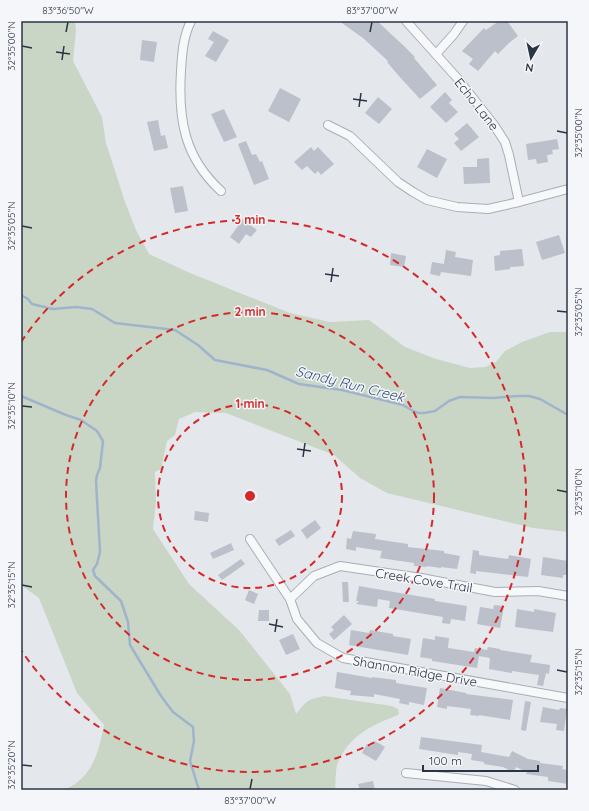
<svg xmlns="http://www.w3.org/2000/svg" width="589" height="811" viewBox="0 0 589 811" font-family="Quicksand,sans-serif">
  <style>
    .green { fill: #c9d6c5 }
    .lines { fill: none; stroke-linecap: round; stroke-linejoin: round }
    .stream { stroke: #9fb4cc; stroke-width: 2.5 }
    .building { fill: #bbc0ca }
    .street-casing { stroke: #a9aeb7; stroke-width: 10 }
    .street { stroke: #f7f8fa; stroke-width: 8 }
    .ticks { fill: none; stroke: #2b3445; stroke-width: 1.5 }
    .ring { fill: none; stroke: #d62828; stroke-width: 2; stroke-dasharray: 7 5 }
    .labels { text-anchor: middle; stroke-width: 3; stroke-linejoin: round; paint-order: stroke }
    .street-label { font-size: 13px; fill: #2b3445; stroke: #f4f6f9 }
    .water-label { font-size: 14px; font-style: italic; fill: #34527a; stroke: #f4f6f9 }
    .centre { fill: #d62828; stroke: #f4f6f9; stroke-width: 2 }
    .ring-label { font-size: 12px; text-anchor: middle; font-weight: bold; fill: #d62828; stroke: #f4f6f9; stroke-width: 3; stroke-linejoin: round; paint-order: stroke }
    .neatline { fill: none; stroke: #2b3445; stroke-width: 1.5 }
    .ticks-label { font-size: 10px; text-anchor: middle; fill: #2b3445 }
  </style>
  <rect width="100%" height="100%" fill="#e4e7ec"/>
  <path class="green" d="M 21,21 L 75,21 L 76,31 L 73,61 L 102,117 L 106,143 L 125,202 L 136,230 L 149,254 L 190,273 L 290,313 L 330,322 L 369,320 L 405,347 L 436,359 L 470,368 L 485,367 L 496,362 L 505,351 L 522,342 L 550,332 L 568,332 L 568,532 L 533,528 L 387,493 L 360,478 L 334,455 L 226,413 L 195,412 L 179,419 L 175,435 L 167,441 L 161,469 L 155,472 L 156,502 L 153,529 L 189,584 L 239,630 L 290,694 L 296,714 C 307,701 306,700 324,696 L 392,706 L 398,709 L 399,713 L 398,715 C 372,725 350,735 338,762 C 335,770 336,782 335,790 L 64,790 C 93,777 98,754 104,725 L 77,693 L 39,598 L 21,585 Z"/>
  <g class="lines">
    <path class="stream" d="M 21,295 L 28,299 L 32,304 L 53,309 L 76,307 L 92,309 L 115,323 L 175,330 L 198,345 L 215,360 L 267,370 L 299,384 L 342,390 L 403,405 L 413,411 L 418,413 L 424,413 L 435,411 L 449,401 L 460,397 L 494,398 L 517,396 L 529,396 L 540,399 L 568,415
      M 21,396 L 66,415 L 81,420 L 97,431 L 103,441 L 100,468 L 97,475 L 96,481 L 100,552 L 97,564 L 93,570 L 95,576 L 121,601 L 128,622 L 130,645 L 161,696 L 173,712 L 193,727 L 194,741 L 190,761 L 199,790"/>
  </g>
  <path class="building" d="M 339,21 L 377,21 L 404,46 L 415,57 L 414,58 L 437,85 L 420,99 L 398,75 L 387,62 L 388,61 L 363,38 Z
    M 499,21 L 507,21 L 518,36 L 509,43 L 498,54 L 495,51 L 478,71 L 469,64 L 473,59 L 462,51 L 484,28 L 486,30 Z
    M 213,31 L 229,40 L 216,62 L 205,56 L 214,42 L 208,39 Z
    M 142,40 L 157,42 L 154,62 L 140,60 Z
    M 280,88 L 301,99 L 289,122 L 268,111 Z
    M 445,92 L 452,100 L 449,103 L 458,112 L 446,123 L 430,107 Z
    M 378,97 L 392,109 L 379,124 L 365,113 Z
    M 224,109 L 237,137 L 224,142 L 211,114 Z
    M 158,120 L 161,136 L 165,135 L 168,148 L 154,151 L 147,122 Z
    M 467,123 L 479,137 L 461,151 L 454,143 L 459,139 L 454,134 Z
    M 557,139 L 559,149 L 552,150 L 553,154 L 547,155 L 548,162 L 537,164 L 536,159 L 528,160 L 526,144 Z
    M 246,141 L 252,155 L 256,154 L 260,162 L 262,161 L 269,179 L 254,185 L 238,144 Z
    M 311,147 L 314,151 L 318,147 L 334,164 L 321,175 L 318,171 L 315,174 L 307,166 L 302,170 L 294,162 Z
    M 427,149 L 447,159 L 437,178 L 417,167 Z
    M 489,158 L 490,183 L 464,184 L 463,167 L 477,167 L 477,159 Z
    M 183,186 L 188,211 L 175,213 L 170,188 Z
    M 238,216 L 257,230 L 251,237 L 246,234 L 239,244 L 230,237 L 238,226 L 233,223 Z
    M 559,235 L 565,253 L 542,260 L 536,242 Z
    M 522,249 L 524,266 L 510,267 L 510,269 L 495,271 L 494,256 L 500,255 L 500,251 Z
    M 446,250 L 456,252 L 455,257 L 473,260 L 471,276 L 441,272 L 440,276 L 430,274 L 432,262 L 444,264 Z
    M 391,253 L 406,256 L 404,267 L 390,265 Z
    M 195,511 L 209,513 L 208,522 L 194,520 Z
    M 315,520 L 321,528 L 307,539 L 301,530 Z
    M 291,530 L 295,536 L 279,546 L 275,540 Z
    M 353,531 L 376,534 L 375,539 L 408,544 L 408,547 L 444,551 L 444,553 L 460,556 L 457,569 L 441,567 L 441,568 L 427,566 L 427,567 L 414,566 L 414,563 L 380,558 L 382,551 L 356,547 L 356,551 L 346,549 L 347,538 L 351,539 Z
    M 231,543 L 234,550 L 213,559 L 210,553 Z
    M 473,550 L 479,551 L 479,555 L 508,559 L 509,555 L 531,559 L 528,577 L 476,571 L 476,574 L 470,573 Z
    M 543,557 L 568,561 L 568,575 L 563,575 L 563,578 L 541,575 Z
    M 241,559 L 245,564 L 222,580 L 218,575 Z
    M 342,582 L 348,582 L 349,602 L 343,602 Z
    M 359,586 L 435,599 L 435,601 L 467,606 L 465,621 L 451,619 L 450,624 L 442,623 L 443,617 L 389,608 L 390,601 L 378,599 L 377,607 L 356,604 L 359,601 L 356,601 Z
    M 249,590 L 258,594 L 254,604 L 245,600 Z
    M 494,605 L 504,606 L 500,628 L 477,624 L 480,607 L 493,609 Z
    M 517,609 L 534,612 L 534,609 L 556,613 L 553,632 L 515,627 Z
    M 259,610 L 269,610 L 269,621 L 258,621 Z
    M 344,615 L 352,624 L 334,640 L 329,634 L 334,630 L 331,627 Z
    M 351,630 L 369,633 L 370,630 L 393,634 L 393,636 L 411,639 L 408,655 L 349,645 Z
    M 293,634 L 300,649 L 286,655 L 279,640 Z
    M 435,636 L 449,638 L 448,648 L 474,652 L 475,648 L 487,650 L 488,647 L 500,649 L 500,650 L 532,655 L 530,662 L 550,665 L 549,674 L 546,673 L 543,686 L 537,685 L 539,675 L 512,671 L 512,673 L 489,669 L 490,658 L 479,656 L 477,668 L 432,661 L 432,659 L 420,657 L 423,638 L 435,640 Z
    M 337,672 L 372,678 L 372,677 L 396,680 L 396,683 L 427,688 L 424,705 L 409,702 L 409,705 L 399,703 L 400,699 L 374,694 L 374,697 L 350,695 L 351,691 L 335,688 Z
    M 440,688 L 466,693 L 466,694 L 513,700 L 510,720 L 479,715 L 479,716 L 470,715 L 471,709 L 447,706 L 447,709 L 437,707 Z
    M 525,701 L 531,702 L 526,731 L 521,730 Z
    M 543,707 L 559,710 L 560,708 L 567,709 L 564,731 L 556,730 L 557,724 L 540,722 Z
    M 421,737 L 482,745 L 481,752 L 509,757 L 512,751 L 528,759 L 540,761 L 540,763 L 563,766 L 562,769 L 568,770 L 568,784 L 548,781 L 548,777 L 526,774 L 527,772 L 516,767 L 513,772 L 503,767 L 484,764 L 484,762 L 471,760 L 472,754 L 458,752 L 458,755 L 419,749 Z
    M 375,741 L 385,747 L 376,761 L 362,753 L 367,744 L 371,746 Z
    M 373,781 L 375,790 L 360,790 L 358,784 Z"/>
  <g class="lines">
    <g class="street-casing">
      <path id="street" d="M 191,21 C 183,37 182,54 181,71 C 178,119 184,157 221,191
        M 406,21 L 458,79 L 494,125 L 505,142 L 509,155 L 519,202
        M 436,54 L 454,34 L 463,21
        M 328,125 L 350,136 L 398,182 L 413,192 L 427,200 L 457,207 L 488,209 L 519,202 L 568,189
        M 250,539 L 290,599 L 297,619 L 317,643 L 343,658 L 568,698
        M 290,599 L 314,576 L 340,566 L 421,578 L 495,592 L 538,591 L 568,596
        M 406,773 L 486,781 L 515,790"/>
    </g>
    <use href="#street" class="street"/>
  </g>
  <path class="ticks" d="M 66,32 L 68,22M 370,32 L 372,22M 22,46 L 32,48M 56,52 L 70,54M 62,60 L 64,46M 353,99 L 367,101M 359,107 L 361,93M 557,131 L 567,133M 22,226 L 32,228M 325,274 L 339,276M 331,282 L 333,268M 557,311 L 567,312M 22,406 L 32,407M 297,449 L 311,451M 303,457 L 305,443M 557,490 L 567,492M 22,585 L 32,587M 269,624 L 283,627M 275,632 L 277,619M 557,670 L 567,672M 22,765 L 32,766M 250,789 L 252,779"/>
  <g class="ring">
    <circle cx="250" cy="496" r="92"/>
    <circle cx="250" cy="496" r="184"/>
    <path d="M21 342A276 276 0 1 1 21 650"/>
  </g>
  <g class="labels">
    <g class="street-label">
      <text transform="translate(477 104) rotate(52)" y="5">Echo Lane</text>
      <text transform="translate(424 580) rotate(9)" y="5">Creek Cove Trail</text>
      <text transform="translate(415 671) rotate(10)" y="5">Shannon Ridge Drive</text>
    </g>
    <g class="water-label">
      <text transform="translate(350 384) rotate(14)" y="5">Sandy Run Creek</text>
    </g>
  </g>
  <circle cx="250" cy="496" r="6" class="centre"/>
  <g class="ring-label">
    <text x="250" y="224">3 min</text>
    <text x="250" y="316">2 min</text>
    <text x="250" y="408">1 min</text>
  </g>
  <rect width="589" height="811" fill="none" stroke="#f4f6f9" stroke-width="44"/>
  <g transform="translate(531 58) rotate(189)" stroke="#f4f6f9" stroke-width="3" paint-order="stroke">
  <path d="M0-3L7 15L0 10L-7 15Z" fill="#2b3445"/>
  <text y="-6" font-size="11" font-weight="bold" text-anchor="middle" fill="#2b3445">N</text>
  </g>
  <path d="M423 765v6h115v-6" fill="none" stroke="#2b3445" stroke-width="2"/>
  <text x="429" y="765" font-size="12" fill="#2b3445" stroke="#f4f6f9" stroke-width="3" paint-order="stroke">100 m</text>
  <rect x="22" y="22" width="545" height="767" class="neatline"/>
  <g class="ticks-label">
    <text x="68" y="14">83°36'50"W</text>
    <text x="372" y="14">83°37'00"W</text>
    <text transform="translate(11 46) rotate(-90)" y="4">32°35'00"N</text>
    <text transform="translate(578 133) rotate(-90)" y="4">32°35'00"N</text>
    <text transform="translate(11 226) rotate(-90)" y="4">32°35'05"N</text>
    <text transform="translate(578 312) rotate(-90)" y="4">32°35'05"N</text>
    <text transform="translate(11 406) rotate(-90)" y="4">32°35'10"N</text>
    <text transform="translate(578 492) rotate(-90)" y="4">32°35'10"N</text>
    <text transform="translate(11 585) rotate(-90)" y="4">32°35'15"N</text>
    <text transform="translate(578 672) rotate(-90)" y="4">32°35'15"N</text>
    <text transform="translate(11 765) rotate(-90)" y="4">32°35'20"N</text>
    <text x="250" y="804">83°37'00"W</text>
  </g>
</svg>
